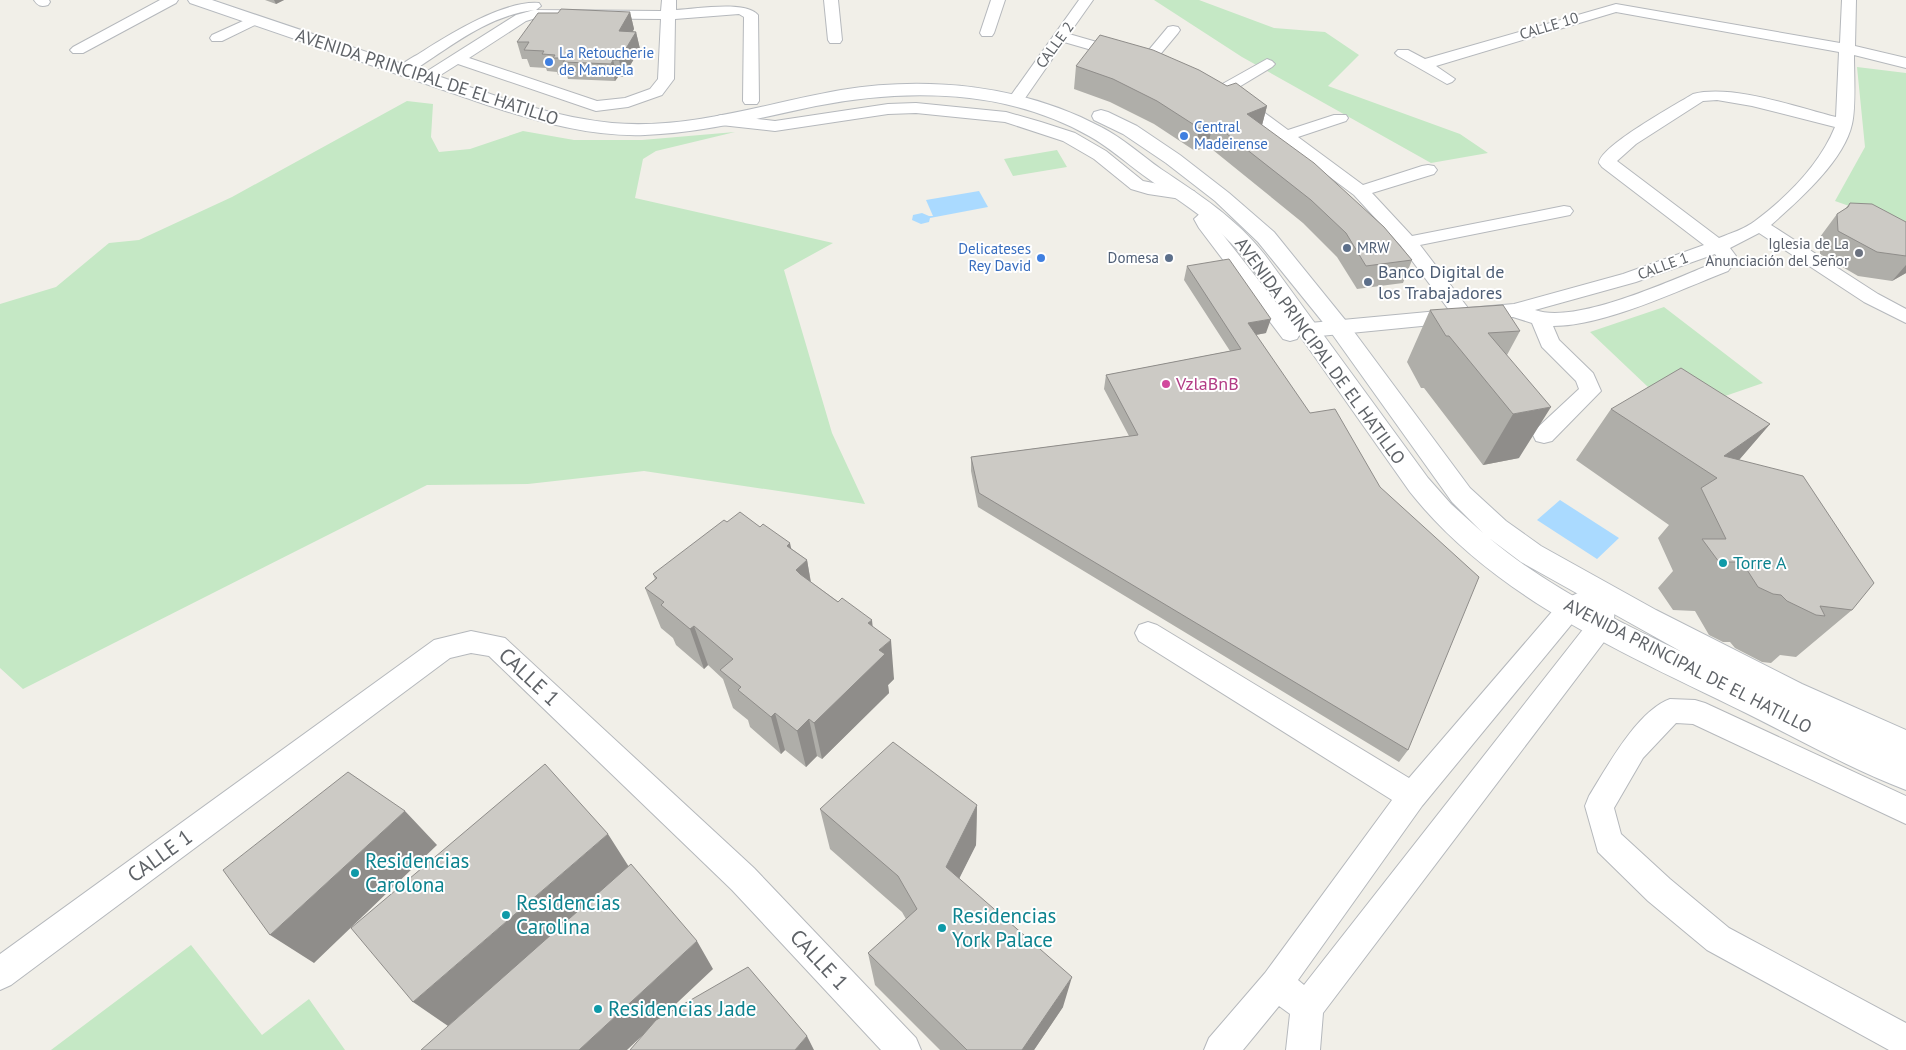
<svg xmlns="http://www.w3.org/2000/svg" width="1906" height="1050" viewBox="0 0 1906 1050" font-family="'PT Sans',sans-serif">
  <style>
    .green { fill: #c5e8c5 }
    .water { fill: #aadaff }
    .lines { fill: none; stroke-linecap: round; stroke-linejoin: round }
    .street-casing { stroke: #b5b8bc; stroke-width: 2 }
    .secondary-casing { stroke: #b6babf; stroke-width: 2 }
    .street { fill: #fff; fill-rule: evenodd }
    .secondary { fill: #fff; fill-rule: evenodd }
    .wall { fill: #afaea9 }
    .shaded-wall { fill: #8f8d8a }
    .building { fill: #cccac5; stroke: #8f8d8a }
    .shop-dot { fill: #3f7fe0; stroke: #fff; stroke-width: 2 }
    .service-dot { fill: #5c6f8a; stroke: #fff; stroke-width: 2 }
    .worship-dot { fill: #6b7280; stroke: #fff; stroke-width: 2 }
    .hotel-dot { fill: #d1479c; stroke: #fff; stroke-width: 2 }
    .culture-dot { fill: #0f9aa8; stroke: #fff; stroke-width: 2 }
    .labels { text-anchor: middle; stroke-width: 4; stroke-linejoin: round; paint-order: stroke }
    .far-street-label { font-size: 15px; fill: #5f6368; stroke: #fff }
    .far-shop-label { font-size: 15px; fill: #366cbe; stroke: #fff; text-anchor: start }
    .far-worship-label { font-size: 15px; fill: #5b616d; stroke: #fff; text-anchor: end }
    .far-service-label { font-size: 15px; fill: #4e5e75; stroke: #fff; text-anchor: start }
    .street-label { font-size: 18px; fill: #5f6368; stroke: #fff }
    .service-label { font-size: 18px; fill: #4e5e75; stroke: #fff; text-anchor: start }
    .hotel-label { font-size: 18px; fill: #b23c85; stroke: #fff; text-anchor: start }
    .culture-label { font-size: 18px; fill: #0d838f; stroke: #fff; text-anchor: start }
    .near-street-label { font-size: 21px; fill: #5f6368; stroke: #fff }
    .near-culture-label { font-size: 21px; fill: #0d838f; stroke: #fff; text-anchor: start }
  </style>
  <rect width="100%" height="100%" fill="#f1efe8"/>
  <path class="green" d="M 1154,0 L 1199,0 L 1274,28 L 1325,32 L 1359,55 L 1328,86 L 1460,134 L 1488,153 L 1431,163 L 1242,57 Z
    M 1857,67 L 1906,73 L 1906,226 L 1835,201 L 1865,147 Z
    M 407,101 L 433,104 L 431,137 L 439,152 L 470,149 L 523,131 L 574,140 L 642,140 L 735,132 L 656,151 L 643,159 L 635,198 L 833,243 L 784,270 L 832,433 L 865,504 L 644,471 L 528,484 L 427,485 L 23,689 L 0,668 L 0,304 L 56,287 L 109,243 L 139,240 L 232,197 Z
    M 1057,150 L 1067,167 L 1013,176 L 1004,159 Z
    M 1664,307 L 1763,383 L 1667,416 L 1649,399 L 1648,387 L 1590,332 Z
    M 191,945 L 262,1035 L 309,999 L 345,1050 L 51,1050 Z"/>
  <path class="water" d="M 979,191 L 988,207 L 930,218 L 929,222 L 921,224 L 912,220 L 913,215 L 922,213 L 929,216 L 933,216 L 926,200 Z
    M 1560,500 L 1619,538 L 1597,559 L 1537,520 Z"/>
  <g class="lines">
    <g class="street-casing">
      <path id="street" d="M 34,0 L 49,0 L 50,2 L 48,5 C 41,7 38,6 34,0 Z
        M 160,0 L 178,0 L 176,3 L 83,53 L 73,53 L 70,50 L 73,47 Z
        M 662,0 L 676,0 L 676,10 C 695,9 746,0 758,15 L 759,101 L 757,104 L 745,104 L 743,101 L 744,17 L 739,14 L 675,19 L 674,79 L 662,95 L 628,107 L 596,111 L 590,109 L 458,64 L 431,81 L 421,81 L 418,78 L 421,75 L 516,15 L 534,10 C 486,16 448,49 408,74 L 398,74 L 395,71 C 401,63 412,58 420,53 C 448,35 504,0 539,3 L 541,6 L 536,10 L 661,11 ZM 536,18 L 661,19 L 658,79 L 650,89 L 625,98 L 597,101 L 469,58 L 526,21 Z
        M 824,0 L 838,0 L 842,40 L 840,43 L 830,43 L 828,40 Z
        M 991,0 L 1005,0 L 994,33 L 992,36 L 982,36 L 980,33 Z
        M 1079,0 L 1093,0 L 1069,34 L 1128,51 L 1131,54 L 1128,57 L 1123,59 L 1064,42 L 1021,104 L 1009,104 L 1007,101 Z
        M 1842,0 L 1856,0 L 1855,46 L 1906,58 L 1906,68 L 1854,55 C 1854,74 1856,107 1852,124 C 1844,161 1798,201 1771,225 L 1878,294 L 1906,309 L 1906,323 L 1864,302 L 1759,233 L 1730,248 L 1736,256 L 1735,262 L 1728,271 C 1679,290 1605,326 1553,326 L 1559,340 L 1593,373 L 1601,391 L 1552,441 L 1544,443 L 1536,441 L 1533,435 L 1536,429 L 1579,389 L 1576,381 L 1542,347 L 1532,323 L 1513,317 L 1310,337 L 1303,335 L 1300,330 L 1303,325 L 1310,323 L 1449,310 L 1401,246 L 1354,195 L 1231,103 L 1229,100 L 1231,97 L 1243,97 L 1288,130 L 1334,115 L 1346,115 L 1348,118 L 1346,121 L 1298,137 L 1363,185 L 1422,166 L 1428,165 L 1434,166 L 1437,170 L 1434,174 L 1372,193 L 1412,236 L 1564,206 L 1570,207 L 1573,211 L 1570,215 L 1420,245 L 1468,308 L 1514,304 L 1623,274 L 1704,245 L 1602,167 L 1599,163 C 1600,146 1677,104 1693,94 C 1733,84 1796,107 1836,117 L 1839,52 L 1616,12 L 1436,66 L 1455,79 L 1452,82 L 1447,84 L 1398,56 L 1395,53 L 1398,50 L 1408,50 L 1425,59 L 1616,4 L 1840,43 ZM 1717,100 L 1752,106 L 1835,127 C 1820,164 1787,197 1755,221 C 1745,229 1731,233 1719,238 L 1617,161 L 1636,144 L 1703,101 ZM 1715,254 L 1717,257 L 1714,263 C 1674,279 1576,325 1535,310 L 1636,282 Z
        M 254,16 L 259,17 L 261,20 L 259,23 L 222,41 L 212,41 L 210,38 L 212,35 Z
        M 1173,26 L 1178,27 L 1180,30 L 1178,33 L 1153,63 L 1143,63 L 1140,60 L 1143,57 L 1168,27 Z
        M 1267,59 L 1272,61 L 1275,64 L 1272,67 L 1229,93 L 1217,93 L 1215,90 L 1217,87 Z
        M 916,103 L 1006,112 L 1041,122 L 1075,133 L 1106,151 L 1143,181 L 1194,191 L 1197,195 L 1194,199 L 1188,200 L 1148,194 L 1131,189 L 1094,159 L 1063,141 L 1005,122 L 916,113 L 888,114 L 775,131 L 721,125 L 715,123 L 713,120 L 715,117 L 721,115 L 775,121 L 888,104 Z
        M 1211,208 L 1217,209 L 1220,213 L 1213,220 L 1216,226 L 1297,329 L 1300,334 L 1297,339 L 1290,341 L 1283,339 L 1199,228 L 1194,219 L 1205,209 Z
        M 1601,583 L 1610,586 C 1616,598 1616,621 1610,634 L 1323,1013 L 1320,1050 L 1286,1050 L 1290,1014 L 1279,1006 L 1243,1050 L 1204,1050 L 1209,1038 L 1265,973 L 1392,800 L 1139,641 L 1135,633 L 1139,625 L 1148,622 L 1157,625 L 1409,778 L 1562,600 ZM 1588,610 L 1588,623 L 1304,985 L 1298,980 L 1422,806 L 1580,614 Z
        M 471,631 L 505,638 L 754,868 L 916,1038 L 921,1050 L 881,1050 L 732,890 L 489,656 L 471,653 L 450,658 L 11,985 L 0,990 L 0,954 L 434,640 Z
        M 1670,699 L 1695,700 L 1705,703 L 1906,796 L 1906,824 L 1693,724 L 1676,723 L 1643,758 L 1614,808 L 1621,834 L 1670,879 L 1729,928 L 1906,1023 L 1906,1050 L 1889,1050 L 1707,950 L 1648,901 L 1598,852 L 1585,806 L 1589,796 C 1607,767 1637,711 1670,699 Z"/>
    </g>
    <g class="secondary-casing">
      <path id="secondary" d="M 188,0 L 212,0 C 285,25 359,49 432,74 C 491,94 549,117 612,123 C 690,130 766,103 841,90 C 927,76 1023,85 1101,127 C 1123,138 1141,155 1161,169 C 1200,195 1236,218 1265,255 L 1428,478 L 1451,504 L 1483,533 L 1452,502 L 1330,331 L 1258,242 L 1215,201 L 1166,163 L 1123,134 L 1094,120 L 1092,116 L 1094,112 L 1101,110 L 1108,112 L 1137,126 L 1180,155 L 1229,193 L 1274,232 L 1346,321 L 1470,488 L 1506,521 L 1541,546 L 1656,610 L 1802,684 L 1906,730 L 1906,790 C 1851,769 1798,739 1746,713 C 1626,654 1495,599 1410,492 L 1250,265 C 1218,223 1184,205 1143,175 C 1125,162 1109,147 1089,136 C 1007,89 906,88 816,106 C 759,118 703,133 645,135 C 591,137 538,122 487,105 L 190,3 ZM 1489,538 L 1521,562 L 1682,652 C 1615,620 1546,586 1489,538 Z"/>
    </g>
    <use href="#street" class="street"/>
    <use href="#secondary" class="secondary"/>
  </g>
  <path class="wall" d="M 265,0 L 284,0 L 276,4 Z
    M 630,12 L 634,29 L 633,31 L 636,32 L 640,49 L 623,77 L 618,77 L 615,81 L 568,79 L 567,75 L 558,75 L 557,72 L 547,71 L 546,68 L 530,67 L 527,59 L 522,59 L 517,42 L 558,13 Z
    M 1076,66 L 1227,86 L 1267,106 L 1262,125 L 1412,260 L 1403,283 L 1357,289 L 1337,257 L 1303,223 L 1208,146 L 1195,151 L 1154,124 L 1110,102 L 1074,89 Z
    M 1850,203 L 1906,222 L 1906,273 L 1892,281 L 1858,276 L 1820,254 L 1820,237 L 1837,214 L 1845,209 Z
    M 1187,266 L 1266,333 L 1256,335 L 1408,750 L 1399,762 L 978,507 L 971,471 L 971,457 L 1129,436 L 1104,389 L 1106,375 L 1230,351 L 1184,280 Z
    M 1430,310 L 1520,331 L 1507,355 L 1519,458 L 1483,465 L 1424,388 L 1421,388 L 1407,362 Z
    M 1611,409 L 1770,424 L 1739,460 L 1852,610 L 1796,657 L 1780,655 L 1771,663 L 1762,662 L 1735,648 L 1730,642 L 1723,642 L 1709,635 L 1695,611 L 1673,610 L 1658,588 L 1673,571 L 1658,538 L 1669,525 L 1576,460 Z
    M 727,522 L 792,549 L 807,560 L 811,582 L 872,626 L 894,679 L 888,685 L 889,693 L 822,759 L 817,756 L 806,767 L 785,750 L 781,754 L 750,727 L 748,720 L 733,708 L 723,679 L 708,665 L 704,669 L 676,645 L 673,638 L 661,628 L 645,588 L 655,579 L 653,574 Z
    M 977,805 L 976,845 L 959,878 L 1063,1007 L 1034,1050 L 940,1050 L 875,985 L 868,953 L 906,919 L 902,912 L 830,849 L 820,809 Z"/>
  <path class="shaded-wall" d="M 274,0 L 284,0 L 276,4 Z
    M 630,12 L 634,29 L 623,48 L 619,31 Z
    M 636,32 L 640,49 L 623,77 L 619,60 Z
    M 613,60 L 618,77 L 615,81 L 611,64 Z
    M 1267,106 L 1261,129 L 1247,114 Z
    M 1213,123 L 1208,146 L 1195,151 L 1199,128 Z
    M 1906,265 L 1906,273 L 1892,281 Z
    M 1271,319 L 1266,333 L 1244,337 L 1248,323 Z
    M 1551,407 L 1519,458 L 1483,465 L 1513,414 Z
    M 1770,424 L 1726,475 L 1717,478 L 1724,456 Z
    M 790,543 L 799,584 L 787,546 Z
    M 807,560 L 814,602 L 796,570 Z
    M 872,620 L 876,660 L 868,623 Z
    M 694,626 L 708,665 L 704,669 L 690,629 Z
    M 891,640 L 894,679 L 888,685 L 889,693 L 822,759 L 814,723 L 879,650 Z
    M 775,713 L 785,750 L 781,754 L 771,717 Z
    M 809,719 L 817,756 L 806,767 L 797,731 Z
    M 977,805 L 976,845 L 947,903 L 946,867 Z
    M 405,811 L 437,845 L 314,963 L 270,935 Z
    M 608,834 L 629,867 L 448,1026 L 413,1002 Z
    M 697,941 L 713,969 L 627,1050 L 579,1050 Z
    M 1072,977 L 1063,1007 L 1034,1050 L 1022,1050 Z
    M 807,1036 L 814,1050 L 795,1050 Z"/>
  <path class="building" d="M 561,9 L 630,12 L 619,31 L 636,32 L 619,60 L 613,60 L 611,64 L 563,62 L 566,58 L 553,58 L 555,55 L 542,54 L 544,51 L 524,50 L 529,42 L 517,42 L 538,13 L 558,13 Z
    M 1100,35 L 1153,50 L 1199,70 L 1227,86 L 1236,83 L 1267,106 L 1247,114 L 1314,163 L 1384,227 L 1412,260 L 1366,266 L 1346,233 L 1311,200 L 1213,123 L 1199,128 L 1157,101 L 1113,79 L 1076,66 Z
    M 1850,203 L 1872,204 L 1906,222 L 1906,256 L 1877,252 L 1838,231 L 1837,214 L 1848,207 Z
    M 1229,259 L 1271,319 L 1248,323 L 1310,413 L 1335,409 L 1380,487 L 1479,577 L 1408,750 L 979,493 L 971,457 L 1138,435 L 1106,375 L 1241,349 L 1187,266 Z
    M 1503,305 L 1520,331 L 1488,333 L 1551,407 L 1513,414 L 1449,336 L 1446,336 L 1430,310 Z
    M 1681,368 L 1770,424 L 1724,456 L 1803,476 L 1874,583 L 1852,610 L 1820,606 L 1825,616 L 1816,615 L 1787,601 L 1781,595 L 1773,594 L 1758,587 L 1742,562 L 1719,562 L 1702,539 L 1726,539 L 1701,488 L 1717,478 L 1611,409 Z
    M 740,512 L 760,527 L 763,524 L 790,543 L 787,546 L 807,560 L 796,570 L 800,574 L 838,602 L 842,598 L 872,620 L 868,623 L 891,640 L 879,650 L 885,654 L 814,723 L 809,719 L 797,731 L 775,713 L 771,717 L 738,690 L 741,687 L 720,670 L 733,659 L 694,626 L 690,629 L 661,605 L 664,602 L 645,588 L 657,578 L 653,574 L 724,520 L 727,522 Z
    M 893,742 L 977,805 L 946,867 L 1072,977 L 1022,1050 L 967,1050 L 868,953 L 917,909 L 898,876 L 820,809 Z
    M 545,764 L 608,834 L 413,1002 L 351,928 Z
    M 348,772 L 405,811 L 270,935 L 223,870 Z
    M 631,864 L 697,941 L 579,1050 L 421,1050 Z
    M 748,967 L 807,1036 L 795,1050 L 630,1050 L 656,1020 Z"/>
  <g class="shop-dot">
    <circle cx="549" cy="62" r="5"/>
    <circle cx="1184" cy="136" r="5"/>
    <circle cx="1041" cy="258" r="5"/>
  </g>
  <g class="service-dot">
    <circle cx="1347" cy="248" r="5"/>
    <circle cx="1169" cy="258" r="5"/>
    <circle cx="1368" cy="282" r="5"/>
  </g>
  <circle class="worship-dot" cx="1859" cy="253" r="5"/>
  <circle class="hotel-dot" cx="1166" cy="384" r="5"/>
  <g class="culture-dot">
    <circle cx="1723" cy="563" r="5"/>
    <circle cx="355" cy="873" r="5"/>
    <circle cx="506" cy="915" r="5"/>
    <circle cx="942" cy="928" r="5"/>
    <circle cx="598" cy="1009" r="5"/>
  </g>
  <g class="labels">
    <g class="far-street-label">
      <text transform="translate(1549 26) rotate(-17)" y="5">CALLE 10</text>
      <text transform="translate(1055 45) rotate(-54)" y="5">CALLE 2</text>
      <text transform="translate(1663 266) rotate(-20)" y="5">CALLE 1</text>
    </g>
    <g class="far-shop-label">
      <text x="559" y="58">La Retoucherie<tspan x="559" dy="17">de Manuela</tspan></text>
      <text x="1194" y="132">Central<tspan x="1194" dy="17">Madeirense</tspan></text>
      <text x="1031" y="254" text-anchor="end">Delicateses<tspan x="1031" dy="17">Rey David</tspan></text>
    </g>
    <g class="far-worship-label">
      <text x="1849" y="249">Iglesia de La<tspan x="1849" dy="17">Anunciación del Señor</tspan></text>
    </g>
    <g class="far-service-label">
      <text x="1357" y="253">MRW</text>
      <text x="1159" y="263" text-anchor="end">Domesa</text>
    </g>
    <g class="street-label">
      <text transform="translate(427 77) rotate(18)" y="6">AVENIDA PRINCIPAL DE EL HATILLO</text>
      <text transform="translate(1320 351) rotate(54)" y="6">AVENIDA PRINCIPAL DE EL HATILLO</text>
      <text transform="translate(1688 666) rotate(27)" y="6">AVENIDA PRINCIPAL DE EL HATILLO</text>
    </g>
    <g class="service-label">
      <text x="1378" y="278">Banco Digital de<tspan x="1378" dy="21">los Trabajadores</tspan></text>
    </g>
    <g class="hotel-label">
      <text x="1176" y="390">VzlaBnB</text>
    </g>
    <g class="culture-label">
      <text x="1733" y="569">Torre A</text>
    </g>
    <g class="near-street-label">
      <text transform="translate(529 677) rotate(43)" y="7">CALLE 1</text>
      <text transform="translate(160 856) rotate(-36)" y="7">CALLE 1</text>
      <text transform="translate(819 960) rotate(47)" y="7">CALLE 1</text>
    </g>
    <g class="near-culture-label">
      <text x="365" y="868">Residencias<tspan x="365" dy="24">Carolona</tspan></text>
      <text x="516" y="910">Residencias<tspan x="516" dy="24">Carolina</tspan></text>
      <text x="952" y="923">Residencias<tspan x="952" dy="24">York Palace</tspan></text>
      <text x="608" y="1016">Residencias Jade</text>
    </g>
  </g>
</svg>
